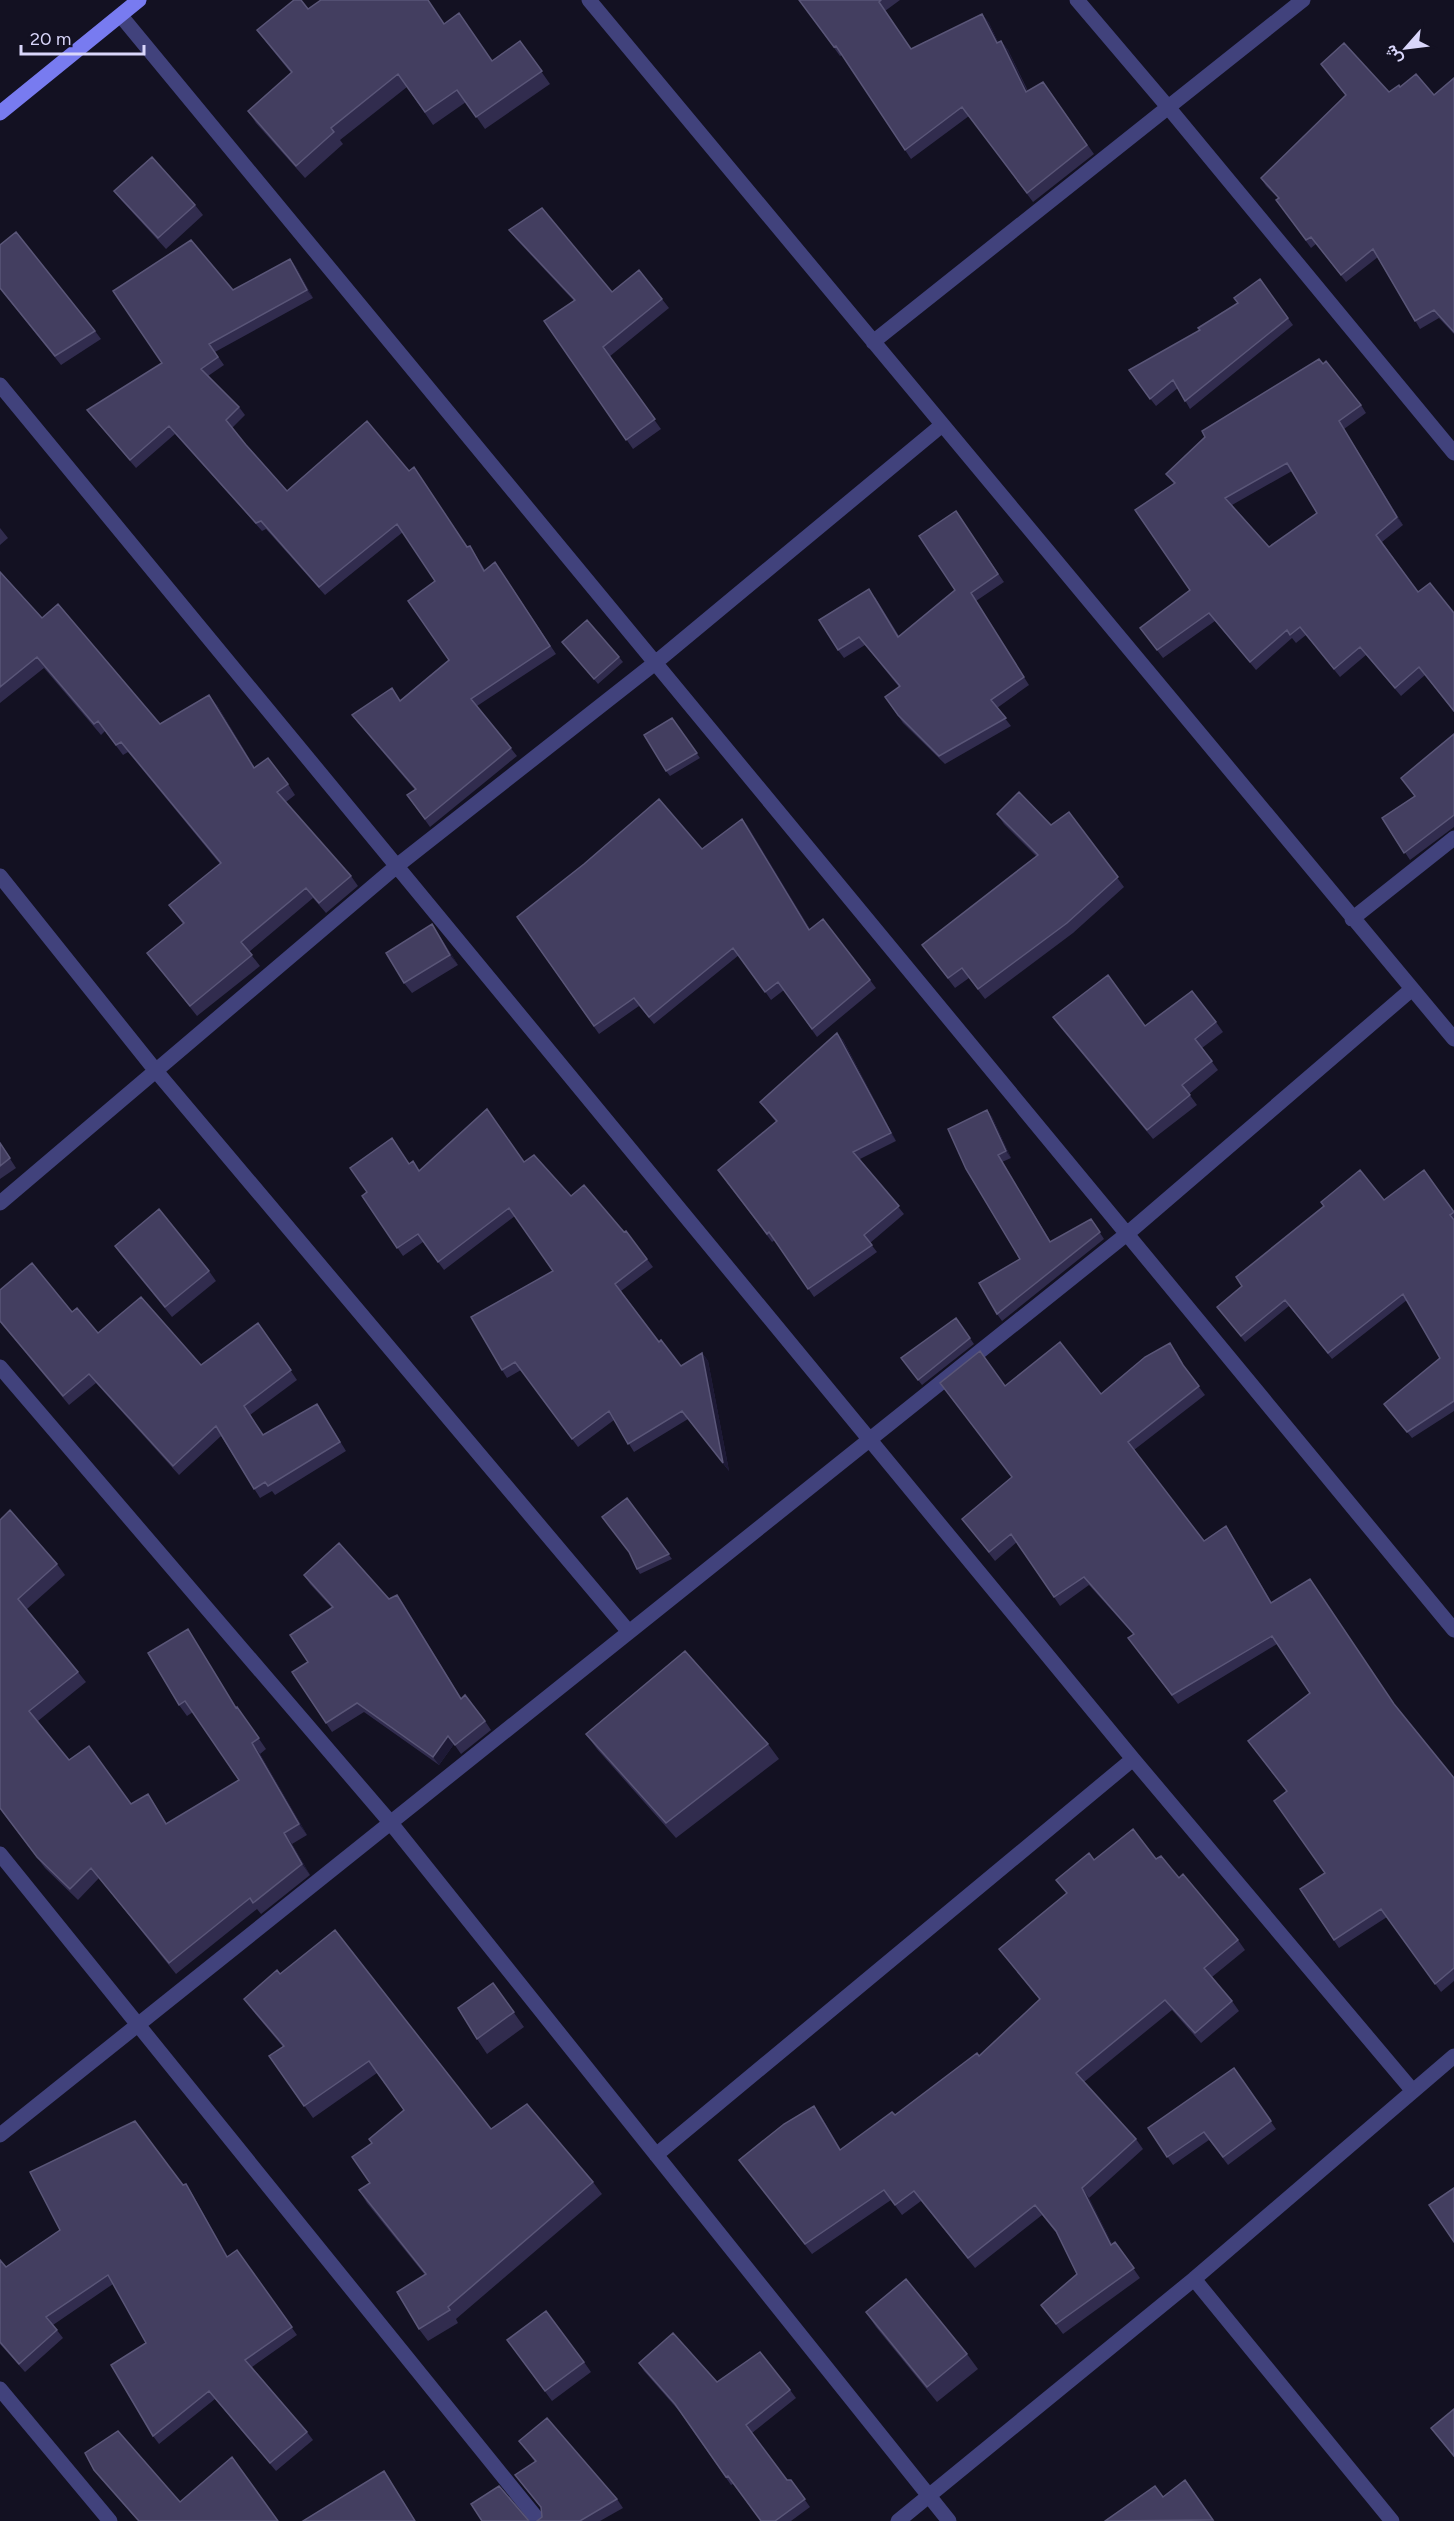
<svg xmlns="http://www.w3.org/2000/svg" width="1454" height="2521" viewBox="0 0 1454 2521" font-family="Figtree,Vazirmatn,sans-serif">
  <style>
    .lines { fill: none; stroke-linecap: round; stroke-linejoin: round }
    .street { stroke: #41427c; stroke-width: 15 }
    .secondary { stroke: #787bf0; stroke-width: 15 }
    .wall { fill: #312c4e; fill-rule: evenodd }
    .shaded-wall { fill: #1d1935 }
    .building { fill: #433e60; stroke: #5a5678; stroke-width: 1.5; fill-rule: evenodd }
  </style>
  <rect width="100%" height="100%" fill="#131122"/>
  <g class="lines">
    <path class="street" d="M 589,0 L 1454,1039
      M 1077,0 L 1168,107 L 1454,453
      M 121,16 L 1454,1630
      M 873,342 L 1303,0
      M 0,385 L 1133,1759 L 1412,2090
      M 0,876 L 156,1071 L 629,1632
      M 1352,919 L 1454,838
      M 0,1203 L 398,865 L 655,663 L 942,425
      M 0,1367 L 390,1822 L 949,2521
      M 0,1854 L 539,2521
      M 0,2135 L 1128,1233 L 1412,989
      M 656,2155 L 1133,1759
      M 1194,2279 L 1392,2521
      M 0,2389 L 110,2521
      M 898,2521 L 1194,2279 L 1454,2056"/>
    <path class="secondary" d="M 0,113 L 139,0"/>
  </g>
  <path class="wall" d="M 799,0 L 900,0 L 885,11 L 911,49 L 982,14 L 989,23 L 998,42 L 1001,41 L 1008,50 L 1028,91 L 1043,82 L 1094,154 L 1033,202 L 969,116 L 911,159 L 842,55 L 840,56 Z
    M 308,9 L 444,24 L 492,61 L 520,41 L 550,84 L 485,129 L 466,102 L 433,125 L 407,87 L 340,140 L 343,144 L 305,178 L 256,123 L 248,111 L 291,73 L 266,42 L 257,30 Z
    M 1321,64 L 1389,92 L 1400,87 L 1434,95 L 1454,78 L 1454,334 L 1439,318 L 1420,329 L 1378,257 L 1346,282 L 1316,244 L 1311,248 L 1276,200 L 1278,198 L 1266,186 L 1261,178 L 1346,96 Z
    M 114,191 L 195,205 L 203,215 L 166,249 L 122,201 Z
    M 509,230 L 612,292 L 662,299 L 669,308 L 609,357 L 661,429 L 633,449 L 544,321 L 574,301 L 516,239 Z
    M 0,245 L 95,331 L 101,339 L 61,365 L 0,289 Z
    M 290,259 L 296,267 L 313,298 L 215,352 L 224,365 L 208,376 L 239,407 L 245,415 L 232,428 L 287,491 L 367,421 L 467,547 L 475,554 L 485,570 L 495,562 L 556,654 L 477,706 L 517,756 L 430,827 L 407,795 L 415,790 L 358,723 L 352,715 L 400,700 L 449,660 L 435,581 L 403,532 L 325,595 L 266,529 L 262,531 L 175,434 L 136,468 L 93,418 L 87,410 L 162,363 L 233,290 Z
    M 1260,279 L 1293,325 L 1190,409 L 1178,388 L 1156,406 L 1134,378 L 1237,303 Z
    M 1361,405 L 1366,413 L 1344,429 L 1403,525 L 1382,542 L 1418,592 L 1454,613 L 1454,712 L 1425,675 L 1401,696 L 1366,655 L 1340,677 L 1306,635 L 1296,643 L 1292,638 L 1256,670 L 1215,621 L 1163,658 L 1140,628 L 1190,590 L 1174,484 L 1166,474 ZM 1292,471 L 1317,513 L 1269,547 L 1232,505 Z
    M 956,511 L 1004,582 L 976,601 L 1029,685 L 997,708 L 1011,726 L 945,764 L 903,723 L 885,697 L 899,687 L 865,645 L 844,658 L 838,650 L 875,597 L 899,636 L 955,590 Z
    M 0,528 L 8,538 L 0,545 Z
    M 0,571 L 42,618 L 160,724 L 217,705 L 255,768 L 288,784 L 295,795 L 286,802 L 351,876 L 358,886 L 326,913 L 313,898 L 249,952 L 260,966 L 197,1016 L 147,953 L 183,924 L 169,905 L 220,864 L 128,752 L 123,755 L 105,731 L 101,735 L 44,668 L 0,703 Z
    M 562,642 L 619,657 L 623,662 L 598,684 Z
    M 672,718 L 700,758 L 670,776 L 666,771 Z
    M 1454,734 L 1454,827 L 1410,860 L 1382,818 L 1415,796 L 1401,778 Z
    M 1069,812 L 1124,887 L 1073,933 L 985,999 L 969,978 L 955,988 L 922,945 L 1037,857 L 1004,824 L 997,814 L 1051,825 Z
    M 742,819 L 810,929 L 870,980 L 876,988 L 817,1037 L 784,990 L 771,1000 L 739,955 L 654,1024 L 639,1006 L 599,1034 L 517,917 L 702,849 Z
    M 432,924 L 458,965 L 412,993 L 404,983 Z
    M 1053,1017 L 1145,1026 L 1216,1022 L 1223,1032 L 1202,1048 L 1218,1070 L 1189,1094 L 1197,1105 L 1153,1139 L 1060,1027 Z
    M 837,1033 L 843,1040 L 896,1141 L 860,1159 L 904,1214 L 870,1243 L 877,1252 L 814,1297 L 775,1240 L 772,1242 L 723,1177 L 776,1122 L 760,1102 Z
    M 987,1110 L 992,1117 L 1011,1158 L 1002,1162 L 1051,1242 L 1091,1219 L 1104,1239 L 1002,1321 L 997,1314 L 1020,1259 Z
    M 0,1143 L 16,1168 L 0,1179 Z
    M 524,1162 L 571,1196 L 624,1232 L 626,1231 L 653,1267 L 621,1291 L 659,1342 L 681,1366 L 702,1353 L 708,1361 L 729,1471 L 688,1419 L 634,1452 L 614,1420 L 578,1447 L 521,1370 L 507,1378 L 502,1370 L 553,1271 L 515,1216 L 444,1270 L 423,1242 L 403,1256 L 362,1196 L 409,1164 L 420,1170 Z
    M 1384,1200 L 1454,1212 L 1454,1411 L 1412,1438 L 1384,1404 L 1440,1358 L 1407,1300 L 1332,1359 L 1289,1306 L 1245,1342 L 1217,1307 Z
    M 115,1246 L 209,1271 L 216,1281 L 172,1317 L 122,1256 Z
    M 0,1290 L 72,1312 L 98,1333 L 201,1365 L 258,1323 L 297,1380 L 250,1415 L 263,1435 L 317,1404 L 346,1451 L 275,1495 L 272,1491 L 260,1498 L 221,1436 L 179,1475 L 96,1383 L 69,1405 L 0,1322 Z
    M 956,1318 L 974,1344 L 922,1385 L 901,1358 Z
    M 1176,1351 L 1187,1371 L 1205,1395 L 1134,1450 L 1204,1541 L 1226,1526 L 1272,1603 L 1395,1706 L 1454,1778 L 1454,1981 L 1441,1992 L 1387,1917 L 1339,1948 L 1300,1889 L 1325,1873 L 1286,1791 L 1248,1741 L 1310,1693 L 1277,1644 L 1178,1704 L 1134,1646 L 1133,1634 L 1089,1585 L 1060,1606 L 1017,1542 L 995,1561 L 962,1519 L 1012,1477 L 1005,1386 L 1101,1394 Z
    M 627,1498 L 672,1559 L 640,1574 L 637,1569 Z
    M 0,1520 L 57,1564 L 65,1575 L 27,1609 L 78,1672 L 86,1682 L 38,1721 L 69,1760 L 131,1804 L 148,1794 L 167,1824 L 239,1780 L 193,1712 L 187,1716 L 179,1705 L 188,1629 L 236,1708 L 237,1707 L 266,1749 L 260,1754 L 307,1835 L 292,1844 L 310,1875 L 261,1914 L 257,1909 L 176,1974 L 99,1878 L 78,1900 L 45,1868 L 0,1809 Z
    M 304,1575 L 389,1599 L 397,1595 L 461,1699 L 485,1721 L 491,1730 L 461,1754 L 454,1744 L 439,1765 L 364,1712 L 332,1732 L 292,1672 L 308,1662 L 332,1608 L 310,1584 Z
    M 586,1734 L 768,1744 L 779,1759 L 676,1838 L 597,1749 Z
    M 1156,1859 L 1179,1878 L 1238,1940 L 1245,1950 L 1212,1977 L 1232,2001 L 1239,2011 L 1201,2043 L 1172,2010 L 1084,2082 L 1136,2139 L 1143,2149 L 1089,2198 L 1112,2244 L 1115,2242 L 1140,2278 L 1063,2334 L 1041,2305 L 1077,2274 L 1058,2235 L 1042,2215 L 975,2268 L 921,2201 L 902,2215 L 891,2200 L 812,2254 L 739,2160 L 821,2116 L 841,2150 L 895,2115 L 979,2056 L 1040,2000 L 999,1949 L 1067,1893 L 1056,1880 L 1094,1860 Z
    M 280,1974 L 491,2129 L 593,2182 L 602,2194 L 456,2319 L 458,2323 L 428,2341 L 419,2329 L 425,2275 L 367,2203 L 359,2190 L 370,2183 L 372,2143 L 369,2139 L 404,2110 L 377,2073 L 313,2118 L 269,2056 L 283,2047 L 253,2011 L 244,1999 Z
    M 493,1983 L 524,2027 L 487,2054 L 477,2039 Z
    M 1234,2068 L 1276,2129 L 1228,2165 L 1209,2140 L 1173,2165 L 1148,2128 Z
    M 186,2184 L 191,2192 L 228,2257 L 237,2250 L 297,2335 L 252,2367 L 307,2432 L 313,2440 L 276,2471 L 215,2399 L 159,2444 L 153,2436 L 146,2343 L 113,2284 L 53,2325 L 63,2338 L 25,2372 L 0,2344 L 0,2260 L 6,2267 Z
    M 866,2312 L 967,2354 L 978,2369 L 937,2402 L 876,2327 Z
    M 507,2340 L 584,2362 L 591,2372 L 552,2401 Z
    M 639,2363 L 717,2382 L 790,2390 L 796,2398 L 752,2433 L 787,2480 L 791,2480 L 810,2507 L 791,2521 L 761,2521 L 733,2484 L 731,2485 L 680,2412 L 644,2371 Z
    M 1454,2409 L 1454,2457 L 1431,2428 Z
    M 519,2441 L 617,2499 L 623,2508 L 600,2521 L 537,2521 L 542,2517 L 541,2508 L 515,2475 L 535,2462 Z
    M 94,2470 L 180,2502 L 278,2521 L 138,2521 L 100,2478 Z"/>
  <path class="shaded-wall" d="M 982,14 L 989,23 L 1003,52 L 997,43 Z
    M 1001,41 L 1008,50 L 1032,101 L 1026,92 Z
    M 290,259 L 296,267 L 313,298 L 307,290 Z
    M 1339,421 L 1344,429 L 1403,525 L 1397,517 Z
    M 209,695 L 217,705 L 261,778 L 254,768 Z
    M 742,819 L 748,826 L 815,937 L 809,930 Z
    M 432,924 L 439,935 L 458,965 L 450,955 Z
    M 837,1033 L 843,1040 L 896,1141 L 891,1133 Z
    M 987,1110 L 992,1117 L 1011,1158 L 1006,1151 Z
    M 702,1353 L 708,1361 L 729,1471 L 723,1463 Z
    M 1226,1526 L 1231,1534 L 1277,1611 L 1271,1603 Z
    M 397,1595 L 403,1603 L 467,1708 L 461,1699 Z
    M 188,1629 L 195,1640 L 243,1719 L 236,1708 Z
    M 448,1736 L 454,1744 L 439,1765 L 433,1757 Z
    M 252,1743 L 260,1754 L 307,1835 L 299,1824 Z
    M 284,1833 L 292,1844 L 310,1875 L 302,1864 Z
    M 814,2106 L 821,2116 L 847,2160 L 840,2150 Z
    M 186,2184 L 191,2192 L 233,2265 L 227,2257 Z
    M 1082,2188 L 1089,2198 L 1118,2255 L 1111,2245 Z"/>
  <path class="building" d="M 294,0 L 301,0 L 308,9 L 321,0 L 428,0 L 444,24 L 459,13 L 492,61 L 520,41 L 542,71 L 476,117 L 457,90 L 425,112 L 398,74 L 331,128 L 334,132 L 296,166 L 248,111 L 292,72 L 257,30 Z
    M 799,0 L 881,0 L 879,2 L 911,49 L 982,14 L 997,43 L 1001,41 L 1026,92 L 1043,82 L 1087,145 L 1027,193 L 962,107 L 905,150 L 836,46 L 834,47 Z
    M 1344,43 L 1389,92 L 1399,85 L 1400,87 L 1416,74 L 1434,95 L 1454,78 L 1454,332 L 1434,310 L 1415,321 L 1373,249 L 1341,275 L 1311,237 L 1306,240 L 1276,200 L 1279,198 L 1261,178 L 1346,95 L 1321,64 Z
    M 152,157 L 195,205 L 158,238 L 114,191 Z
    M 542,208 L 612,292 L 639,270 L 662,299 L 603,347 L 655,419 L 626,440 L 544,321 L 575,300 L 509,230 Z
    M 16,232 L 95,331 L 55,356 L 0,288 L 0,245 Z
    M 191,240 L 233,290 L 290,259 L 307,290 L 209,344 L 218,357 L 201,369 L 239,407 L 226,420 L 246,445 L 287,491 L 367,421 L 409,471 L 414,467 L 467,547 L 470,546 L 484,571 L 495,562 L 550,646 L 471,699 L 511,748 L 425,819 L 407,795 L 416,789 L 352,715 L 392,688 L 400,701 L 449,660 L 408,601 L 435,581 L 397,524 L 319,587 L 261,521 L 256,523 L 169,426 L 130,460 L 87,410 L 162,363 L 113,291 Z
    M 1260,279 L 1288,318 L 1185,401 L 1173,380 L 1150,399 L 1129,370 L 1200,330 L 1198,328 L 1238,303 L 1234,298 Z
    M 1319,359 L 1323,364 L 1326,361 L 1361,405 L 1339,421 L 1397,517 L 1376,535 L 1418,592 L 1430,583 L 1454,613 L 1454,711 L 1419,667 L 1395,688 L 1360,647 L 1334,669 L 1300,627 L 1290,635 L 1287,630 L 1250,662 L 1209,613 L 1157,650 L 1140,628 L 1190,590 L 1135,510 L 1175,483 L 1166,474 L 1205,437 L 1202,431 ZM 1287,463 L 1317,513 L 1269,547 L 1225,498 Z
    M 956,511 L 998,574 L 971,593 L 1024,677 L 991,700 L 1006,718 L 939,756 L 898,715 L 885,697 L 900,686 L 859,637 L 838,650 L 819,620 L 869,589 L 898,637 L 955,590 L 919,536 Z
    M 0,572 L 42,618 L 58,604 L 160,724 L 209,695 L 254,768 L 268,758 L 288,784 L 277,792 L 351,876 L 319,903 L 306,888 L 241,942 L 252,955 L 190,1006 L 147,953 L 184,923 L 169,905 L 221,863 L 121,742 L 116,745 L 98,721 L 94,724 L 37,657 L 0,687 Z
    M 587,620 L 619,657 L 594,679 L 562,642 Z
    M 672,718 L 697,753 L 666,771 L 644,735 Z
    M 1454,734 L 1454,815 L 1404,853 L 1382,818 L 1415,796 L 1401,778 Z
    M 1019,792 L 1051,825 L 1069,812 L 1118,877 L 1067,923 L 978,989 L 962,968 L 948,978 L 922,945 L 1038,855 L 997,814 Z
    M 659,799 L 702,849 L 742,819 L 809,930 L 823,919 L 870,980 L 812,1029 L 778,982 L 765,992 L 733,948 L 649,1017 L 634,998 L 594,1026 L 517,917 L 584,864 Z
    M 432,924 L 450,955 L 404,983 L 386,953 Z
    M 1108,975 L 1145,1026 L 1192,991 L 1216,1022 L 1195,1039 L 1212,1061 L 1182,1085 L 1190,1095 L 1147,1130 L 1053,1017 Z
    M 837,1033 L 891,1133 L 853,1152 L 899,1206 L 864,1235 L 872,1245 L 808,1289 L 769,1232 L 767,1234 L 718,1170 L 777,1121 L 760,1102 Z
    M 487,1109 L 524,1162 L 534,1155 L 571,1196 L 584,1185 L 624,1232 L 626,1231 L 647,1259 L 615,1284 L 659,1342 L 661,1340 L 681,1366 L 702,1353 L 723,1463 L 682,1411 L 628,1444 L 609,1411 L 572,1439 L 515,1362 L 502,1370 L 471,1317 L 553,1271 L 509,1208 L 438,1262 L 418,1234 L 397,1248 L 362,1196 L 367,1192 L 350,1168 L 392,1138 L 409,1164 L 413,1161 L 419,1171 Z
    M 987,1110 L 1006,1151 L 998,1155 L 1050,1242 L 1091,1219 L 1100,1232 L 997,1314 L 979,1283 L 1020,1259 L 966,1169 L 948,1129 Z
    M 0,1143 L 10,1158 L 0,1166 Z
    M 1360,1170 L 1384,1200 L 1424,1170 L 1454,1212 L 1450,1215 L 1454,1220 L 1454,1401 L 1407,1432 L 1384,1404 L 1440,1358 L 1403,1294 L 1328,1353 L 1285,1300 L 1241,1336 L 1217,1307 L 1242,1286 L 1236,1277 L 1324,1206 L 1321,1202 Z
    M 159,1209 L 209,1271 L 165,1307 L 115,1246 Z
    M 32,1263 L 72,1312 L 77,1308 L 98,1333 L 141,1297 L 201,1365 L 258,1323 L 291,1370 L 244,1406 L 263,1435 L 317,1404 L 340,1442 L 268,1486 L 265,1482 L 254,1489 L 216,1426 L 173,1466 L 89,1374 L 63,1396 L 0,1321 L 0,1290 Z
    M 956,1318 L 970,1338 L 918,1380 L 901,1358 Z
    M 1060,1342 L 1101,1394 L 1145,1357 L 1170,1343 L 1183,1365 L 1199,1386 L 1128,1442 L 1204,1541 L 1226,1526 L 1271,1603 L 1310,1579 L 1394,1704 L 1454,1778 L 1454,1968 L 1435,1984 L 1381,1909 L 1334,1940 L 1300,1889 L 1325,1873 L 1274,1801 L 1287,1791 L 1248,1741 L 1310,1693 L 1272,1636 L 1172,1695 L 1128,1638 L 1134,1634 L 1084,1577 L 1054,1597 L 1011,1534 L 989,1552 L 962,1519 L 1012,1477 L 940,1383 L 980,1351 L 1005,1386 Z
    M 627,1498 L 669,1554 L 637,1569 L 629,1552 L 602,1517 Z
    M 10,1510 L 57,1564 L 18,1599 L 78,1672 L 29,1711 L 69,1760 L 89,1746 L 131,1804 L 148,1794 L 166,1824 L 239,1780 L 185,1701 L 179,1705 L 148,1653 L 188,1629 L 236,1708 L 237,1707 L 259,1738 L 252,1743 L 299,1824 L 284,1833 L 302,1864 L 253,1903 L 250,1898 L 169,1963 L 91,1868 L 70,1889 L 37,1857 L 0,1808 L 0,1520 Z
    M 339,1543 L 389,1599 L 397,1595 L 461,1699 L 465,1695 L 485,1721 L 455,1745 L 448,1736 L 433,1757 L 357,1703 L 326,1723 L 292,1672 L 308,1662 L 290,1635 L 333,1607 L 304,1575 Z
    M 685,1651 L 768,1744 L 666,1823 L 586,1734 Z
    M 1133,1829 L 1156,1859 L 1161,1856 L 1179,1878 L 1183,1874 L 1238,1940 L 1204,1968 L 1232,2001 L 1195,2033 L 1165,2000 L 1076,2073 L 1136,2139 L 1082,2188 L 1111,2245 L 1115,2242 L 1134,2268 L 1056,2324 L 1041,2305 L 1077,2274 L 1056,2231 L 1035,2205 L 968,2258 L 914,2191 L 895,2205 L 884,2190 L 805,2244 L 739,2160 L 784,2124 L 814,2106 L 840,2150 L 892,2112 L 895,2115 L 977,2053 L 979,2056 L 1040,1999 L 999,1949 L 1067,1893 L 1056,1880 L 1089,1853 L 1094,1860 Z
    M 335,1930 L 491,2129 L 527,2104 L 593,2182 L 448,2307 L 450,2310 L 419,2329 L 397,2292 L 426,2274 L 359,2190 L 370,2183 L 352,2157 L 372,2143 L 369,2139 L 404,2110 L 369,2061 L 304,2106 L 269,2056 L 284,2046 L 244,1999 L 277,1970 L 280,1974 Z
    M 493,1983 L 514,2012 L 477,2039 L 458,2008 Z
    M 1234,2068 L 1271,2121 L 1223,2157 L 1204,2132 L 1167,2157 L 1148,2128 Z
    M 135,2121 L 183,2185 L 186,2184 L 227,2257 L 237,2250 L 292,2327 L 245,2360 L 307,2432 L 270,2463 L 209,2391 L 153,2436 L 111,2365 L 146,2343 L 108,2275 L 46,2317 L 57,2330 L 19,2364 L 0,2342 L 0,2260 L 6,2267 L 60,2230 L 30,2172 Z
    M 1454,2188 L 1454,2242 L 1429,2205 Z
    M 906,2279 L 967,2354 L 927,2387 L 866,2312 Z
    M 546,2311 L 584,2362 L 545,2391 L 507,2340 Z
    M 673,2333 L 717,2382 L 760,2352 L 790,2390 L 746,2425 L 787,2480 L 791,2480 L 805,2499 L 775,2521 L 761,2521 L 728,2476 L 726,2477 L 675,2404 L 639,2363 Z
    M 1454,2409 L 1454,2456 L 1431,2428 Z
    M 547,2418 L 617,2499 L 580,2521 L 537,2521 L 542,2517 L 541,2507 L 515,2475 L 536,2461 L 519,2441 Z
    M 118,2431 L 180,2502 L 232,2457 L 278,2521 L 139,2521 L 94,2470 L 85,2453 Z
    M 384,2471 L 415,2521 L 303,2521 Z
    M 1185,2480 L 1213,2520 L 1105,2521 L 1155,2486 L 1163,2497 Z
    M 499,2486 L 529,2521 L 482,2521 L 471,2504 Z"/>
  <g transform="translate(1406 48) rotate(242)" stroke="#131122" stroke-width="4.5" paint-order="stroke">
  <path d="M0-4.5L10 22L0 15L-10 22Z" fill="#d9d6fa"/>
  <text y="-9" font-size="16" font-weight="bold" text-anchor="middle" fill="#d9d6fa">ش</text>
  </g>
  <path d="M21 45v9h123v-9" fill="none" stroke="#d9d6fa" stroke-width="3"/>
  <text x="30" y="45" font-size="18" fill="#d9d6fa" stroke="#131122" stroke-width="4.5" paint-order="stroke">20 m</text>
</svg>
